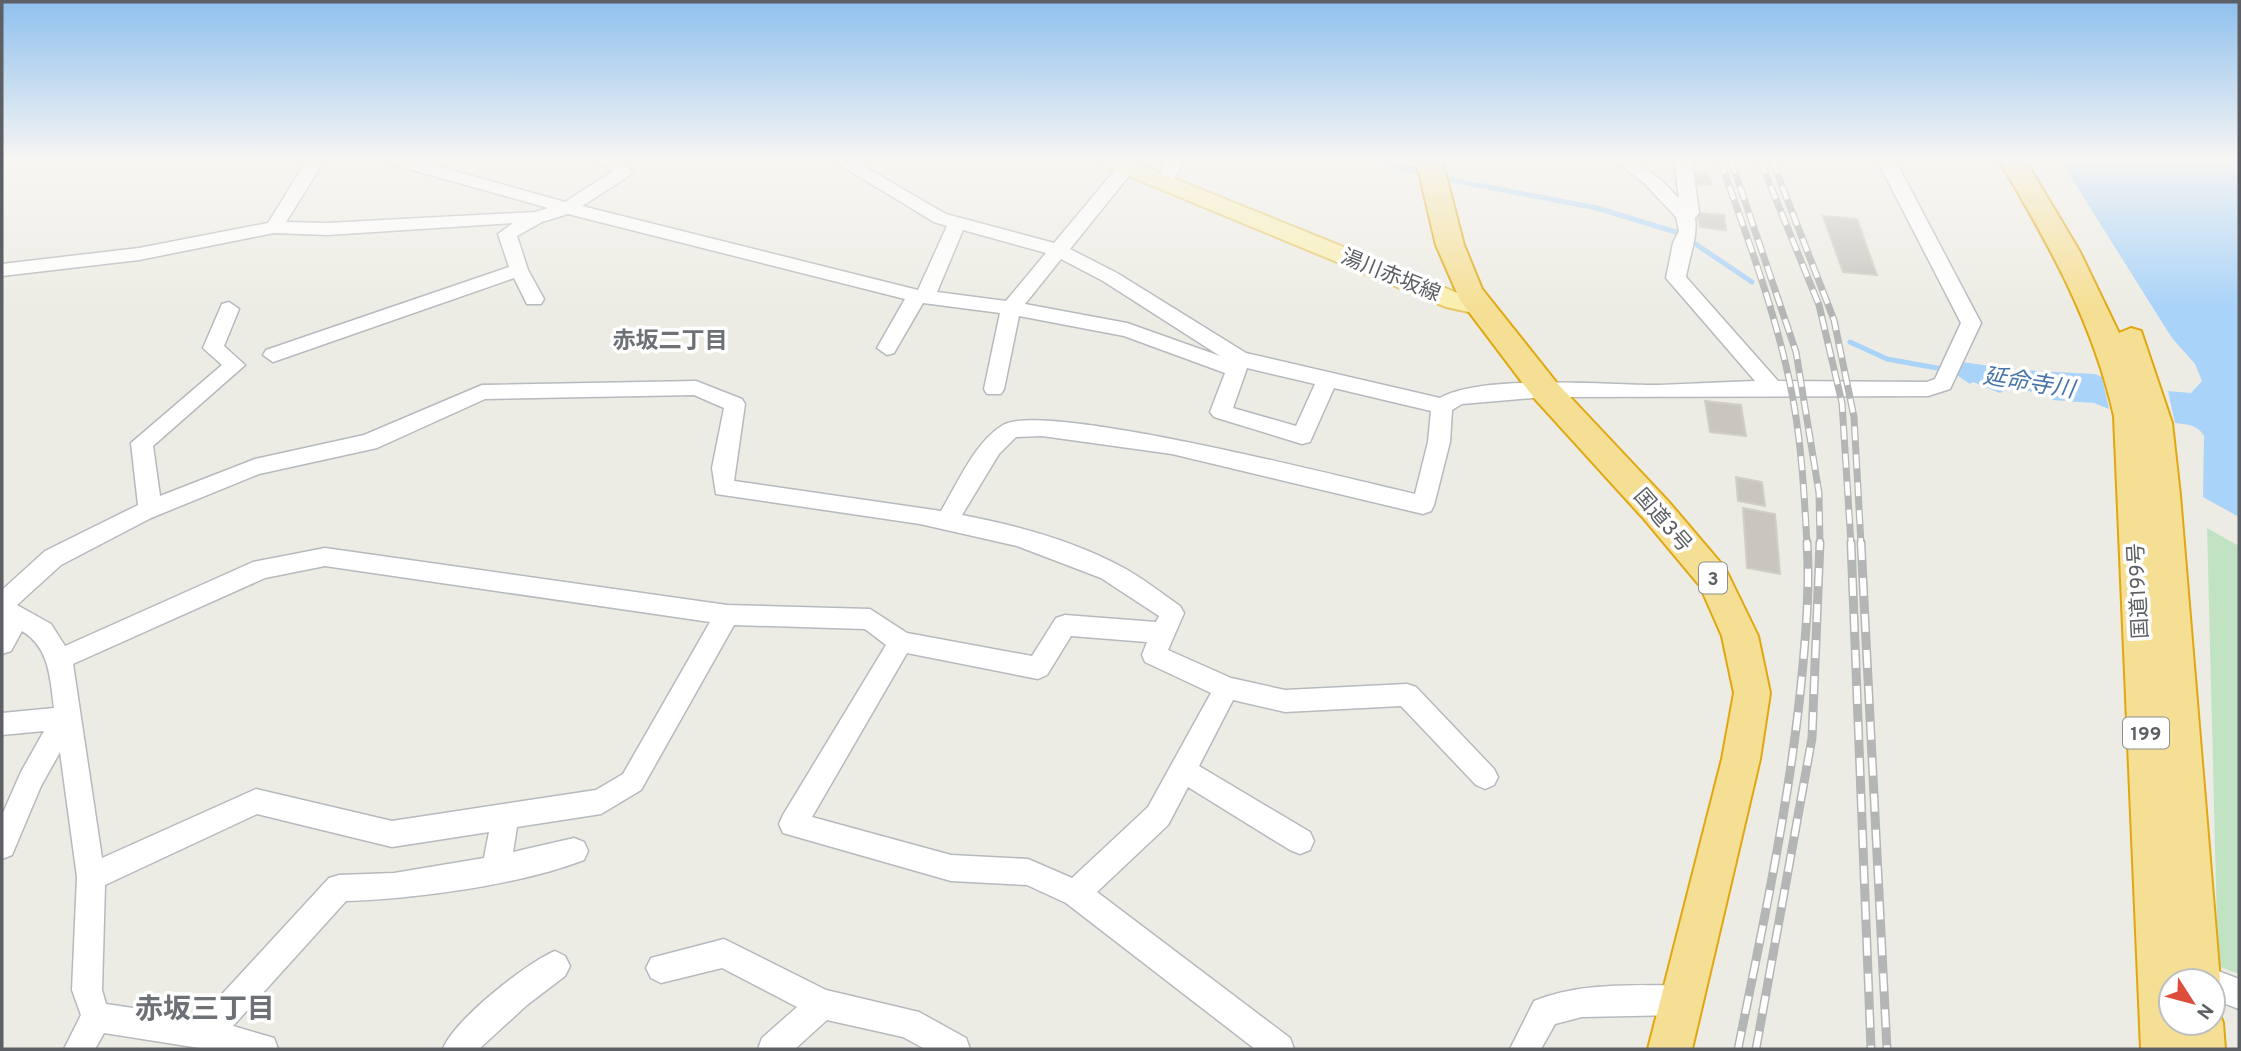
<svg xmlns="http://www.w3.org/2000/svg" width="2241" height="1051" viewBox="0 0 2241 1051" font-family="Overpass,'Noto Sans JP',sans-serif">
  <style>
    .green { fill: #c2e3c3 }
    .water { fill: #a9d3f8 }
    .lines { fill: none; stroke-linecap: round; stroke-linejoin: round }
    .stream { stroke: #a9d3f8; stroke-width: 5 }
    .building { fill: #c9c6c0; stroke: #d2cec3; stroke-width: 2 }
    .minor-casing { stroke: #b6b9bd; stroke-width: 3 }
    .major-casing { stroke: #e7c664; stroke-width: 4 }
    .highway-casing { stroke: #e0a711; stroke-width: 4 }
    .minor { fill: #fff; fill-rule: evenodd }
    .major { fill: #f9efae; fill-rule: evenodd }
    .highway { fill: #f5df94; fill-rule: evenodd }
    .rail-far1-casing { stroke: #b4b5b5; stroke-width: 7 }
    .rail-casing { stroke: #b4b5b5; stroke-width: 9 }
    .rail-far1 { stroke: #fff; stroke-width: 4.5; stroke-dasharray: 14; stroke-linecap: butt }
    .rail { stroke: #fff; stroke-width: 6; stroke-dasharray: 18; stroke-linecap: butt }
    .labels { text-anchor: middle; stroke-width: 7; stroke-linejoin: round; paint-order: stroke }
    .shield { fill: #fff; stroke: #8d8f92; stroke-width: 2 }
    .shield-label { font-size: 19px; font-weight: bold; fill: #5c5f63 }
    .street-label { font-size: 21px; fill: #5c5f63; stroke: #fff }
    .neighbourhood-label { font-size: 23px; font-weight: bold; fill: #6d7175; stroke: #fff }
    .water-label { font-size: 23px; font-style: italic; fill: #4774a9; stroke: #fff }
    .near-neighbourhood-label { font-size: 28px; font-weight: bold; fill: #6d7175; stroke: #fff }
  </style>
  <rect width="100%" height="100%" fill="#edece4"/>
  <path class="green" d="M 2207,528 L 2239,546 L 2239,974 L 2218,966 Z"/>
  <path class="water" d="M 2060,160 L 2239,160 L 2239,517 L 2203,497 L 2204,436 C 2198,425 2187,424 2175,423 L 2168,391 L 2191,393 L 2202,381 L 2195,364 L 2172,338 Z
    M 1962,362 L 2019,370 L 2095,374 L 2102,377 L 2109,409 L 2094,403 L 2052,400 L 2052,397 C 2038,393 2013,385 2000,393 L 1973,382 L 1970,384 L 1957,375 Z"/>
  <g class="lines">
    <path class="stream" d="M 1387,160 L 1398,167 L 1424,173
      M 1441,178 L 1597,208 L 1679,233 L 1752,282
      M 1850,342 L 1887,359 L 1948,370"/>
  </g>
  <path class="building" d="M 1689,172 L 1707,173 L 1712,185 L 1693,185 Z
    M 1697,213 L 1724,215 L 1726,230 L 1700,227 Z
    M 1823,216 L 1857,219 L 1877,275 L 1843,272 Z
    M 1705,401 L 1741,405 L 1746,436 L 1710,432 Z
    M 1736,477 L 1762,482 L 1765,506 L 1738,501 Z
    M 1743,508 L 1775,514 L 1780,574 L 1747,568 Z"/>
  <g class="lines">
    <g class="minor-casing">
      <path id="minor" d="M 307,160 L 325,160 L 286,222 L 327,223 L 535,212 L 548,208 L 391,164 L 388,160 L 415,160 L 565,202 L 613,171 L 595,160 L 621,160 L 632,172 L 629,176 L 582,206 L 918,290 L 947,226 L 934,222 L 832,160 L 853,160 L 946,214 L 1054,243 L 1121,163 L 1127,162 L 1136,167 L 1070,249 L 1117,273 L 1246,353 L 1440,398 C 1483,374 1605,385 1658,385 C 1691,384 1723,382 1755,381 L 1666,278 L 1673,243 L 1679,231 L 1676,217 L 1644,183 L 1614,160 C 1644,160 1659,178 1679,198 L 1674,160 L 1692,160 L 1699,213 L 1695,218 C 1698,236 1689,258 1686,277 L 1778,381 L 1927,382 L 1935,379 L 1961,323 L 1877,160 L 1895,160 L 1981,323 L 1950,389 L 1928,396 L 1545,397 L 1462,404 L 1452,410 L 1450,442 L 1434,505 L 1431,511 L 1423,514 L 1172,454 L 1042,436 L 1016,437 L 999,454 L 962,515 C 1015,525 1074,541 1122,567 C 1143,578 1161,593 1180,606 L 1184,613 L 1168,650 L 1231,678 L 1285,690 L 1407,684 L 1416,687 L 1494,769 L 1498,777 L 1494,785 L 1485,789 L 1476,785 L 1401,706 L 1285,712 L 1233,700 L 1199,766 L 1310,832 L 1314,841 L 1310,850 L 1300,854 L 1290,850 L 1188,787 L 1168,825 L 1097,892 L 1290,1038 L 1294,1049 L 1255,1049 L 1066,903 L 1027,885 L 951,881 L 783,833 L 779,824 L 783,815 L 886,645 L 865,629 L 734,625 L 641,790 L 601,814 L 517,827 L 513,852 L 574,838 L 584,842 L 588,851 L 584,860 C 519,885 415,899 346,901 L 233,1026 L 274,1038 L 278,1049 L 206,1049 L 104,1033 L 95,1049 L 64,1049 L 81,1015 L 72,990 L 77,877 L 60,752 L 41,786 L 12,855 L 2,859 L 2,815 L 21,772 L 44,731 L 2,735 L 2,713 L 54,708 C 50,678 50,648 22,631 L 11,651 L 2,654 L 2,590 L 45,551 L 138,505 L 131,443 L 222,365 L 203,348 L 222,304 L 229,302 L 239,309 L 224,346 L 245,365 L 153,446 L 160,496 L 255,459 L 364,435 L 482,385 L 696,381 L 742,399 L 745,404 L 734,481 L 941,511 C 958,483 974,443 1003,425 C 1044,400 1353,480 1415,494 L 1428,442 L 1431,411 L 1334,388 L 1310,442 L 1302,444 L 1214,417 L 1210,412 L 1225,373 L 1124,336 L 1019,316 L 1004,389 L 1001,394 L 987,394 L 984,389 L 1000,313 L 923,303 L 894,353 L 887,355 L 877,348 L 905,299 L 568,214 L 542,222 L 517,236 L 528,270 L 544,299 L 541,304 L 527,304 L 514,278 L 273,362 L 263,355 L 266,350 L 509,267 L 498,234 L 513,223 L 327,235 L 274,233 L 139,260 L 2,276 L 2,264 L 139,248 L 268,223 ZM 963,230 L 1046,253 L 1006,301 L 937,292 ZM 1061,259 L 1103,281 L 1220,356 L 1127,323 L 1025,304 ZM 1247,368 L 1315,384 L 1296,426 L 1233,408 ZM 694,395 L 724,408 L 712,468 L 716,494 L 920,524 L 1017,546 L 1101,578 L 1159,616 L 1156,622 L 1065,615 L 1056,618 L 1032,656 L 907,633 L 870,609 L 727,605 L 325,548 L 253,562 L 65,646 L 51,624 L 17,605 L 61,565 L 151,518 L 259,474 L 377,448 L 485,399 ZM 325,566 L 710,622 L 623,774 L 596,790 L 392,821 L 256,789 L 102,858 L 73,664 L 265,578 ZM 1071,636 L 1147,642 L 1142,655 L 1145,662 L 1211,693 L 1148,807 L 1072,878 L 1028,859 L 951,855 L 812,817 L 907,653 L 1038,679 L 1047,675 ZM 257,814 L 392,847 L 489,832 L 484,858 L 394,873 L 339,875 L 329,878 L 200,1018 L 106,1004 L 102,990 L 105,885 Z
        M 1167,160 L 1185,160 L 1170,186 L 1164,187 L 1155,182 Z
        M 1394,160 L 1434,160 L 1439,164 L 1430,169 L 1397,164 Z
        M 724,939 L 826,990 L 919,1012 L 966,1038 L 970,1049 L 925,1049 L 903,1037 L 827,1020 L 795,1049 L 758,1049 L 762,1038 L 797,1007 L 722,968 L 661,983 L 651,978 L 646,968 L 651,958 Z
        M 555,951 L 565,956 L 570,966 L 565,976 L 527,1005 L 479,1049 L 443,1049 C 453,1021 526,963 555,951 Z
        M 2213,969 L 2239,979 L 2239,1009 L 2213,999 L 2213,981 L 2199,981 L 2203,974 Z
        M 1681,985 L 1692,989 L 1696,1000 L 1692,1011 L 1681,1015 L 1582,1017 L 1555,1024 L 1541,1049 L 1510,1049 L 1534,1001 C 1581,982 1631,986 1681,985 Z"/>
    </g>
    <g class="major-casing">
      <path id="major" d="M 1099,160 L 1128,160 L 1460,294 L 1486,300 L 1490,306 L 1486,312 L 1478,314 L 1446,307 L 1102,165 Z"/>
    </g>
    <g class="highway-casing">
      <path id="highway" d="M 1416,160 L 1442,160 L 1464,245 L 1482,289 L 1556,382 L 1668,501 L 1725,568 L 1758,636 L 1770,693 L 1760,759 L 1692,1049 L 1648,1049 L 1722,759 L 1734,693 L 1722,636 L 1700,586 L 1644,519 L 1534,398 L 1460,300 L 1436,245 Z
        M 1999,160 L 2025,160 L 2080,252 L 2119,333 L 2131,328 L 2141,331 L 2172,423 L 2180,495 L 2220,981 L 2213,996 L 2213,981 L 2171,981 L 2171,1023 L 2213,1023 L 2213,1006 L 2217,1007 L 2223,1023 L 2225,1049 L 2141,1049 L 2114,416 C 2093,322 2048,243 1999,160 Z"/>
    </g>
    <use href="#minor" class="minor"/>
    <use href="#major" class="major"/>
    <use href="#highway" class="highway"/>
    <g class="rail-far1-casing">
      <path id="rail-far1" d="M 1720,160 C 1745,232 1773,304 1789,379 C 1801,434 1804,489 1807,544
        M 1731,160 L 1796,352 L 1819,493 L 1820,544
        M 1760,160 L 1819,305 L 1842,403 L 1851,544
        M 1772,160 L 1834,320 L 1854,417 L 1861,544"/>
    </g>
    <g class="rail-casing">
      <path id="rail" d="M 1851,542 L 1871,1049
        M 1861,542 L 1887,1049
        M 1738,1049 C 1763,925 1790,801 1802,675 C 1806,632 1810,586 1807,542
        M 1756,1049 L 1812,738 L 1820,542"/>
    </g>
    <use href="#rail-far1" class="rail-far1"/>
    <use href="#rail" class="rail"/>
  </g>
  <linearGradient id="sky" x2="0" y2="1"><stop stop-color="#8fc0ee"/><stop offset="0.52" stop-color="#f7f6f3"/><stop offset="1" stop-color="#f7f6f3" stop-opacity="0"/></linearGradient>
  <rect width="2241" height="307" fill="url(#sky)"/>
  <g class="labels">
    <g class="shield">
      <rect x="1699" y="562.5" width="28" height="31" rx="5"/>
      <rect x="2123" y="717.5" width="46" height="31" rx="5"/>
    </g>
    <g class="shield-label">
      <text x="1713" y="585">3</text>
      <text x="2146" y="740">199</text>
    </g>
    <g class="street-label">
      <text transform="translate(1391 275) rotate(22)" y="7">湯川赤坂線</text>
      <text transform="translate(1663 520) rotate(49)" y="7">国道3号</text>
      <text transform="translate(2138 591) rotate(-93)" y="7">国道199号</text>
    </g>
    <g class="neighbourhood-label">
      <text x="670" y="348">赤坂二丁目</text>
    </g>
    <g class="water-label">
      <text transform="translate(2029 382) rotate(9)" y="8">延命寺川</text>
    </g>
    <g class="near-neighbourhood-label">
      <text x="205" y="1018">赤坂三丁目</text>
    </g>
  </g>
  <rect width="2241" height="1051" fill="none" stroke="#5c5f63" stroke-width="7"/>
  <g transform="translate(2192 1002) rotate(126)"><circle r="33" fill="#ffffff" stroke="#bebfc1" stroke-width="2"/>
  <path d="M0-5L12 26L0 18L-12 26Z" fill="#dc4d3b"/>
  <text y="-10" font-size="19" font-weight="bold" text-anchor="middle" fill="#5c5f63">N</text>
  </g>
</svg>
